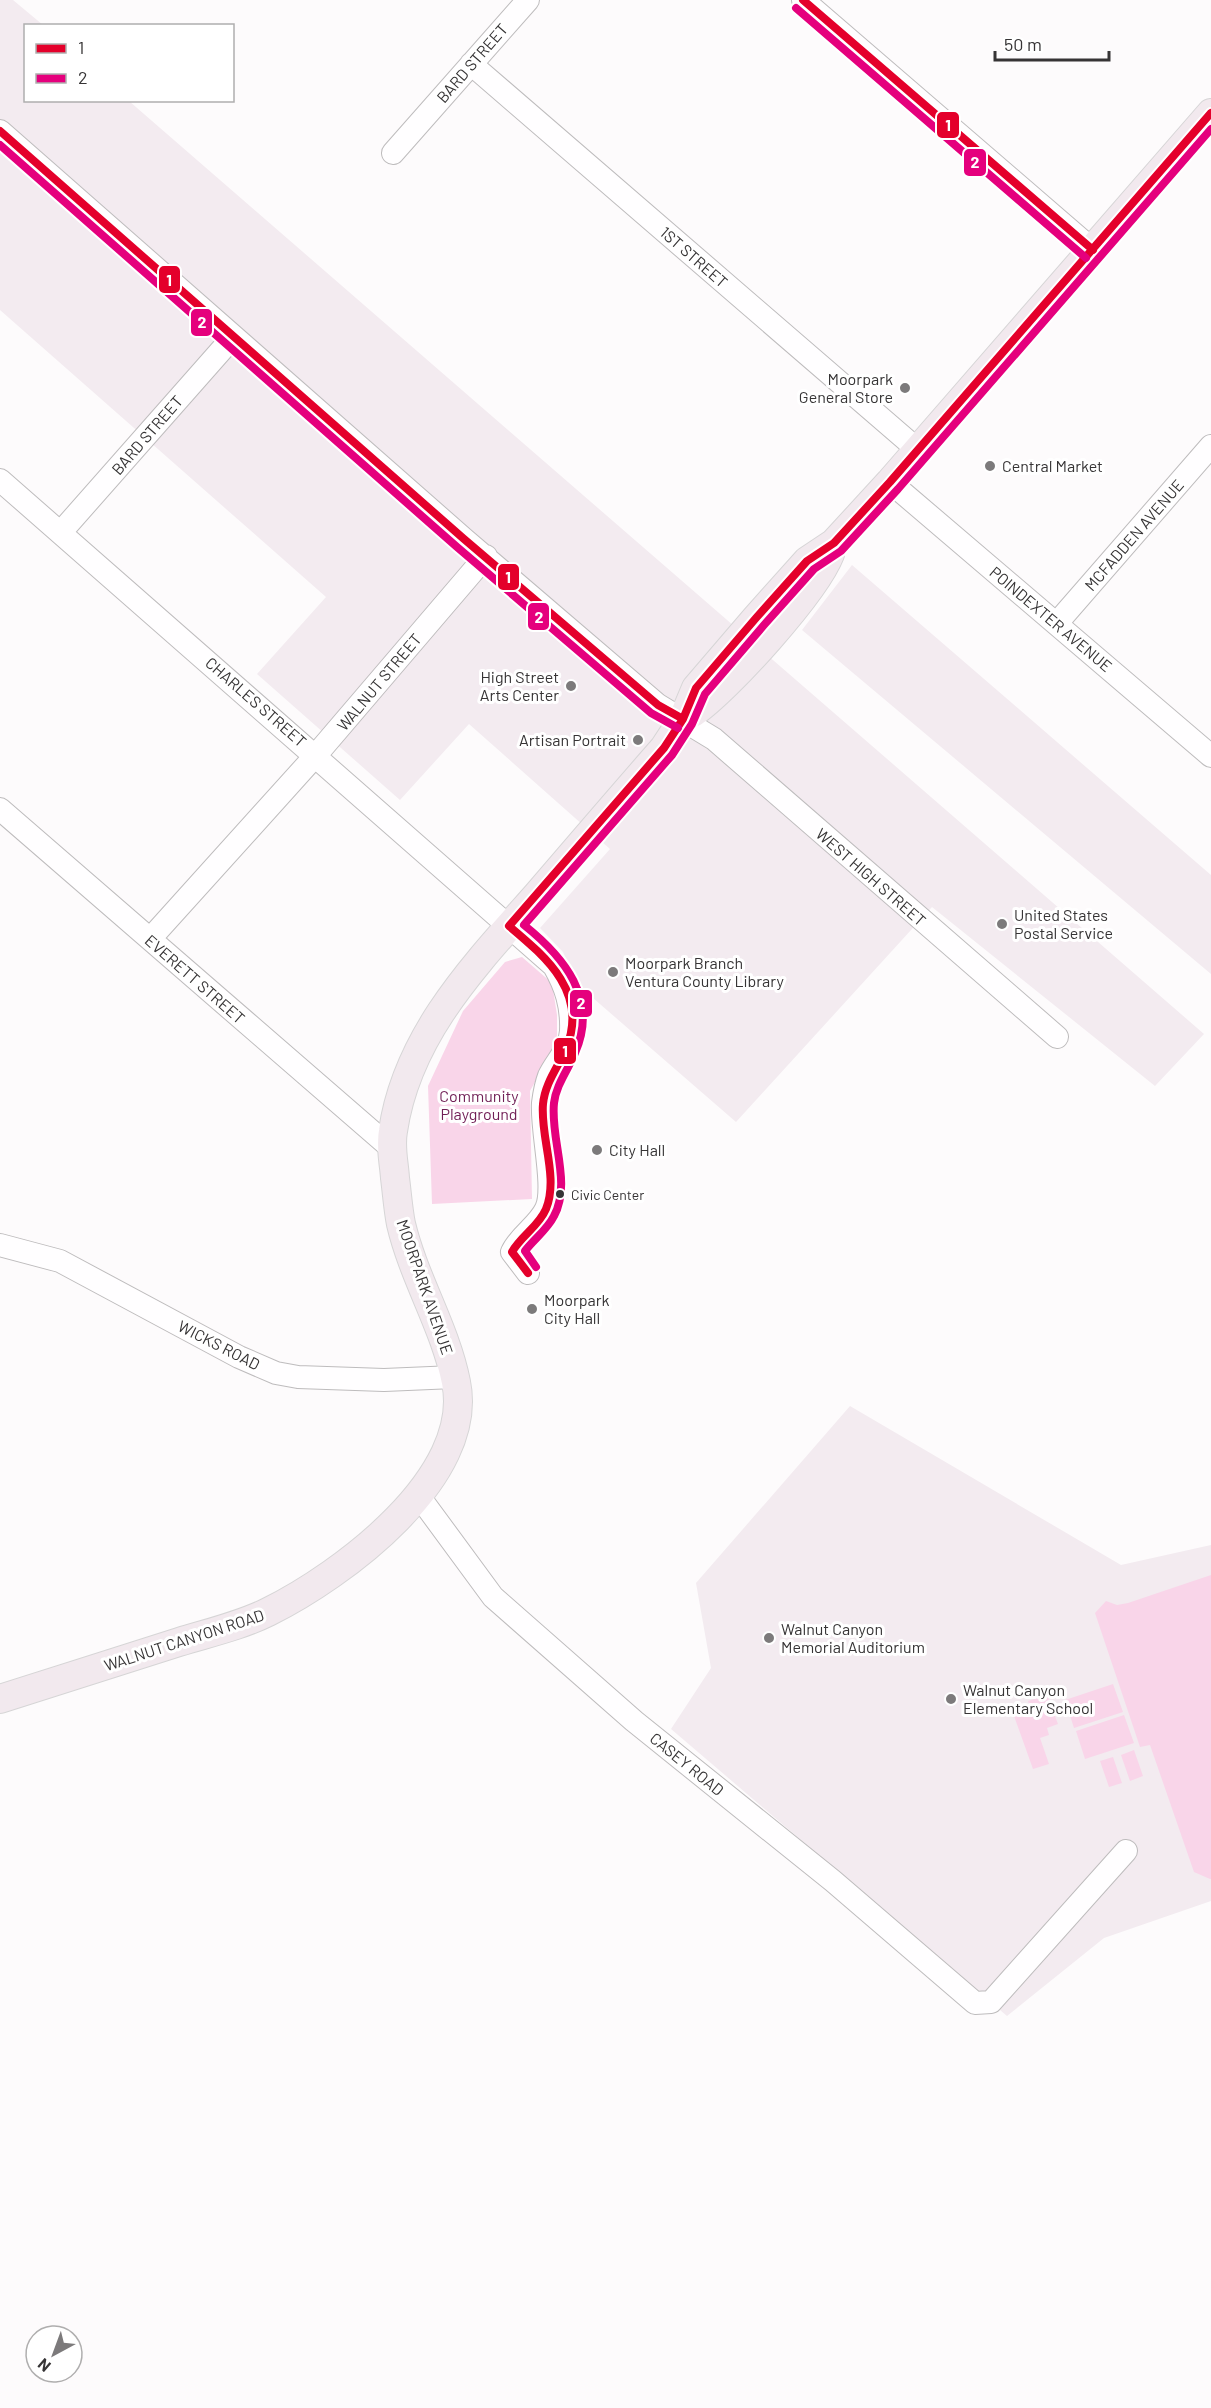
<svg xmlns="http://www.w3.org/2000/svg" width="1211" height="2408" viewBox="0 0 1211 2408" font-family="Barlow,sans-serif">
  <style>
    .built { fill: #f3ebf0 }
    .green { fill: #f9d5e9 }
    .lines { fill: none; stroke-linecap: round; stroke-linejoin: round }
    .minor-casing { stroke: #bebcbd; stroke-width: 24 }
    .major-casing { stroke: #d6d5d6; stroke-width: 30 }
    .minor { stroke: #fffeff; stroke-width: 22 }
    .major { stroke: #f2e9ee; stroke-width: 28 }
    .bus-1-casing { stroke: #fff; stroke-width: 12 }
    .bus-2-casing { stroke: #fff; stroke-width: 12 }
    .bus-1 { stroke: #e4002b; stroke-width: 8 }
    .bus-2 { stroke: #e5007d; stroke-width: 8 }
    .poi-dot { fill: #7c7a7b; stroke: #fff; stroke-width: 2 }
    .bus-dot { fill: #363435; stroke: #fff; stroke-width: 2 }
    .labels { text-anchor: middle; stroke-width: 6; stroke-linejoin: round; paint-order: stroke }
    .bus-label { font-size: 14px; fill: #363435; stroke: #fff; text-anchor: start }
    .street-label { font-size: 16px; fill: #363435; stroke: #fff }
    .poi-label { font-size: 16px; fill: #363435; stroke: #fff; text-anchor: start }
    .park-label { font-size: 16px; fill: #711f56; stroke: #fff }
    .line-badge { stroke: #fff; stroke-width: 2 }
    .badge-label { font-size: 16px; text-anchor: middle; font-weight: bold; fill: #fff }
  </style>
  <rect width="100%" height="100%" fill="#fdfbfc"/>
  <path class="built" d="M 0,0 L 13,0 L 43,25 L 26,26 L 26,100 L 129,101 L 1204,1034 L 1155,1086 L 932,907 L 736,1122 L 578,985 L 563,952 L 540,928 L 610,849 L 469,724 L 400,800 L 257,674 L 326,597 L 0,310 Z
    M 852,565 L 1211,875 L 1211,974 L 802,630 Z
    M 850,1406 L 1121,1565 L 1211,1545 L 1211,1901 L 1104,1938 L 1007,2016 L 671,1729 L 711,1668 L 696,1583 Z"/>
  <path class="green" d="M 522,957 L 552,983 L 557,1015 L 557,1042 L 530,1091 L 532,1199 L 432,1204 L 428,1086 L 463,1011 L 505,962 Z
    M 1211,1575 L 1211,1879 L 1210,1879 L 1194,1872 L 1150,1745 L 1140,1747 L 1095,1613 L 1106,1601 L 1117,1605 L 1128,1603 Z
    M 1113,1684 L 1123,1712 L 1074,1728 L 1065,1700 Z
    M 1047,1695 L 1058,1724 L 1047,1728 L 1049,1735 L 1040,1738 L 1049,1764 L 1033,1769 L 1014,1716 L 1031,1710 L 1028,1701 Z
    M 1124,1715 L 1134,1743 L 1085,1759 L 1076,1731 Z
    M 1134,1750 L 1143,1776 L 1130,1781 L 1121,1755 Z
    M 1113,1757 L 1122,1783 L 1109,1787 L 1100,1761 Z"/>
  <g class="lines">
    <g class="minor-casing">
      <path id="minor" d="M 803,0 L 1093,250
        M 471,64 L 918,450
        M 0,131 L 464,539 L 658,705 L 714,739 L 1057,1037
        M 393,153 L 528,0
        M 0,480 L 554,966 C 566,987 572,1006 571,1031 C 570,1049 556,1061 549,1076 C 546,1084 544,1095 543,1103 C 541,1131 556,1188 546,1209 C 538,1226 520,1235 512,1252 L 528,1273
        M 890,482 L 1211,756
        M 61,532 L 233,337
        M 1057,623 L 1211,446
        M 0,809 L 391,1148
        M 150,939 L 316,755 L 486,556
        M 0,1245 L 60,1261 L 239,1357 L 276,1373 L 298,1377 L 384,1380 L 454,1377
        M 418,1495 L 493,1597 L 634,1721 L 833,1881 L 975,2003 L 991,2002 L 1126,1851"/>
    </g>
    <g class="major-casing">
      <path id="major" d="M 693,713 C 728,689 815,592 830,554
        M 0,1699 C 60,1680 119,1661 179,1642 C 208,1633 240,1626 268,1612 C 341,1576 476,1477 456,1382 C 445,1327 414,1279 401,1224 C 398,1209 397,1193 395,1178 C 394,1162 390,1147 393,1131 C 407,1035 475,965 537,895 C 579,846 621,797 664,748 L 683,719 L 696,688 L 756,618 L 807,561 L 834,543 L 890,482 L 1211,113"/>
    </g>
    <use href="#minor" class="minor"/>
    <use href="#major" class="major"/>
    <g class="bus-1-casing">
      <path id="bus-1" d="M 803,0 L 1093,250
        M 0,131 L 464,539 L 658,705 L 683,719
        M 528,1273 L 512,1252 C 521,1236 539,1226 546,1209 C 559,1177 540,1137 543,1104 C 545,1083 558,1067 566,1049 C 589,993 547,958 509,926 L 664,748 L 683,719 L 696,688 L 756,618 L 807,561 L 834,543 L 890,482 L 1211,113"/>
    </g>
    <g class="bus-2-casing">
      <path id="bus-2" d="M 796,8 L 1086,258
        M 0,145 L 457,547 L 651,713 L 678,728
        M 536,1267 L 525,1251 C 534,1239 547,1230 554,1216 C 572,1183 550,1139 554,1103 C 556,1085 568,1070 575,1053 C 599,999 564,957 524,925 L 672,755 L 692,724 L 705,694 L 764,625 L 814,569 L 841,551 L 898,489 L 1211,129"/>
    </g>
    <use href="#bus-1" class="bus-1"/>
    <use href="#bus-2" class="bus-2"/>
  </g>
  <g class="poi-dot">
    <circle cx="905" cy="388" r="6"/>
    <circle cx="990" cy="466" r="6"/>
    <circle cx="571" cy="686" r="6"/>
    <circle cx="638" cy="740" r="6"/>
    <circle cx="1002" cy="924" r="6"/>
    <circle cx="613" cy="972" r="6"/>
    <circle cx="597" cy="1150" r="6"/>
    <circle cx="532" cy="1309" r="6"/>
    <circle cx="769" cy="1638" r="6"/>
    <circle cx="951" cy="1699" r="6"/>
  </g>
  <circle class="bus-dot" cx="560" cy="1194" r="5"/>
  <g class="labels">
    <g class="bus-label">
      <text x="571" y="1200">Civic Center</text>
    </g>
    <g class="street-label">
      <text transform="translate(472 63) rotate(-49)" y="6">BARD STREET</text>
      <text transform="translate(694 257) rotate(41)" y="6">1ST STREET</text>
      <text transform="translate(147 435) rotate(-49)" y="6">BARD STREET</text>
      <text transform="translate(1134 535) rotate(-49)" y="6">MCFADDEN AVENUE</text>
      <text transform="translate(1051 619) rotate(40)" y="6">POINDEXTER AVENUE</text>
      <text transform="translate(379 682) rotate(-50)" y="6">WALNUT STREET</text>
      <text transform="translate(256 702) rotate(41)" y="6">CHARLES STREET</text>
      <text transform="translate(871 877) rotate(41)" y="6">WEST HIGH STREET</text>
      <text transform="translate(195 979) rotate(41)" y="6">EVERETT STREET</text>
      <text transform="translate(425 1287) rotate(71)" y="6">MOORPARK AVENUE</text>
      <text transform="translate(219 1345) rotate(27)" y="6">WICKS ROAD</text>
      <text transform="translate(184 1640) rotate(-18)" y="6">WALNUT CANYON ROAD</text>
      <text transform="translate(687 1764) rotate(39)" y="6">CASEY ROAD</text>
    </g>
    <g class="poi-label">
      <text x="893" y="385" text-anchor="end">Moorpark<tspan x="893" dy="18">General Store</tspan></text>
      <text x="1002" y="472">Central Market</text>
      <text x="559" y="683" text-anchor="end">High Street<tspan x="559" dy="18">Arts Center</tspan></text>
      <text x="626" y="746" text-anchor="end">Artisan Portrait</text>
      <text x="1014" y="921">United States<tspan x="1014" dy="18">Postal Service</tspan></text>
      <text x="625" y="969">Moorpark Branch<tspan x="625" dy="18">Ventura County Library</tspan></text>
      <text x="609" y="1156">City Hall</text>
      <text x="544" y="1306">Moorpark<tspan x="544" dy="18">City Hall</tspan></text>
      <text x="781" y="1635">Walnut Canyon<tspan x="781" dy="18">Memorial Auditorium</tspan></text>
      <text x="963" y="1696">Walnut Canyon<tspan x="963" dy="18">Elementary School</tspan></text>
    </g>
    <g class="park-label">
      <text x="479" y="1102">Community<tspan x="479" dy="18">Playground</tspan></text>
    </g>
  </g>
  <g class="line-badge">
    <rect x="936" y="111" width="24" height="28" rx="6" fill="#e4002b"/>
    <rect x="963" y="148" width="24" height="29" rx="6" fill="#e5007d"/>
    <rect x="158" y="265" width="23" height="29" rx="6" fill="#e4002b"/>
    <rect x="190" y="308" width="23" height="29" rx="6" fill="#e5007d"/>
    <rect x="497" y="563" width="23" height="28" rx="6" fill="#e4002b"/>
    <rect x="527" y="602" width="23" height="29" rx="6" fill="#e5007d"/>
    <rect x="569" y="989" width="24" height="29" rx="6" fill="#e5007d"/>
    <rect x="553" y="1037" width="24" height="28" rx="6" fill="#e4002b"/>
  </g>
  <g class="badge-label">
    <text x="948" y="131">1</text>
    <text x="975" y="168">2</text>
    <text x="169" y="286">1</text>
    <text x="202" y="328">2</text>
    <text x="508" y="583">1</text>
    <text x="539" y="623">2</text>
    <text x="581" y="1009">2</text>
    <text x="565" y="1057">1</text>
  </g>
  <rect x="24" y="24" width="210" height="78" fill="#ffffff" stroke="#afaeae" stroke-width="1.5"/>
  <rect x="36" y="44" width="30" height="9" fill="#e4002b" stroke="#afaeae" stroke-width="1.5"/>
  <text x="78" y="54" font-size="18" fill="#363435">1</text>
  <rect x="36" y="74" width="30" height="9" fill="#e5007d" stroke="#afaeae" stroke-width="1.5"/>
  <text x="78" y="84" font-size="18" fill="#363435">2</text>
  <g transform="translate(54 2354) rotate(221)"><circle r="28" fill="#ffffff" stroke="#afaeae" stroke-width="1.5"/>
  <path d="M0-4.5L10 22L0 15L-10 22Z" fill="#7c7a7b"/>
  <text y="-9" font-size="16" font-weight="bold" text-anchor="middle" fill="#363435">N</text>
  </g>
  <path d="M995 51v9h114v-9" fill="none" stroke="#363435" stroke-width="3"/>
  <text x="1004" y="51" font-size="18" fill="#363435" stroke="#ffffff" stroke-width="4.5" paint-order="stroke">50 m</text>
</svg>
